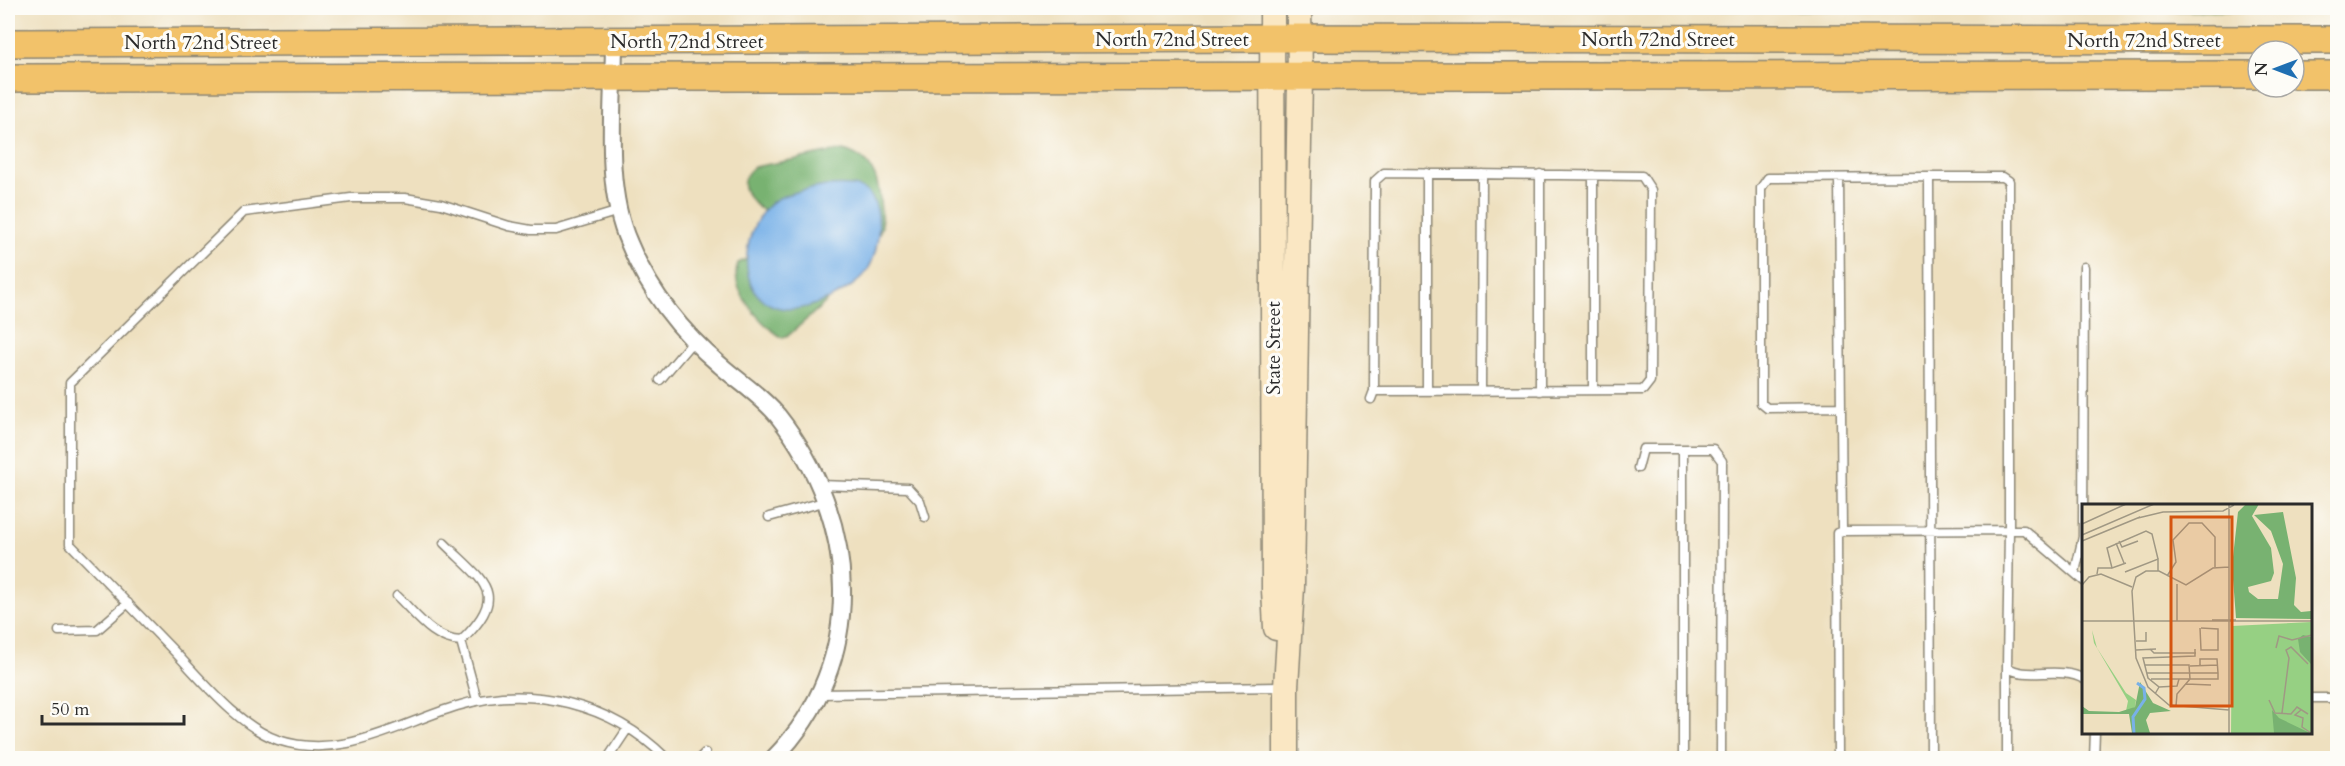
<svg xmlns="http://www.w3.org/2000/svg" width="2345" height="766" viewBox="0 0 2345 766" font-family="Cardo,serif">
  <style>
    .green { fill: #96d083; stroke: #607e57; stroke-width: 1.5 }
    .forest { fill: #78b271; stroke: #526e4e; stroke-width: 1.5 }
    .water { fill: #78b1e8; stroke: #526e8a; stroke-width: 1.5 }
    .lines { fill: none; stroke-linecap: round; stroke-linejoin: round }
    .lane-casing { stroke: #8c8675; stroke-width: 11 }
    .street-casing { stroke: #8c8675; stroke-width: 20 }
    .secondary-casing { stroke: #8c8675; stroke-width: 27 }
    .primary-casing { stroke: #8c8675; stroke-width: 30 }
    .lane { stroke: #fff; stroke-width: 8 }
    .street { stroke: #fff; stroke-width: 16 }
    .secondary { stroke: #fae7c3; stroke-width: 24 }
    .primary { stroke: #f2c26a; stroke-width: 27 }
    .labels { text-anchor: middle; stroke-width: 6; stroke-linejoin: round; paint-order: stroke }
    .street-label { font-size: 20px; fill: #2b2b2b; stroke: #fdfcf7 }
    .inset-river { fill: none; stroke: #78b1e8; stroke-width: 3 }
    .inset-road { fill: none; stroke: #a09884; stroke-width: 1.5 }
    .view { fill: #d5540f; fill-opacity: 0.15; stroke: #d5540f; stroke-width: 3 }
    .inset-edge { fill: none; stroke: #2b2b2b; stroke-width: 3 }
  </style>
  <rect width="100%" height="100%" fill="#fdfcf7"/>
  <filter id="ink" filterUnits="userSpaceOnUse"><feTurbulence type="fractalNoise" baseFrequency=".0167" numOctaves="2"/><feDisplacementMap in="SourceGraphic" scale="12" xChannelSelector="R" yChannelSelector="G"/><feConvolveMatrix kernelMatrix="1 2 1 2 8 2 1 2 1" color-interpolation-filters="sRGB"/></filter>
  <filter id="wash" filterUnits="userSpaceOnUse"><feTurbulence type="fractalNoise" baseFrequency=".008" numOctaves="4" result="noise"/><feDisplacementMap in="SourceGraphic" scale="24" xChannelSelector="R" yChannelSelector="G"/><feGaussianBlur stdDeviation="1.35" result="paint"/><feColorMatrix in="noise" values="0 0 0 0 0 0 0 0 0 0 0 0 0 0 0 0 0 1.4 0 .05"/><feComposite in="paint" operator="in"/></filter>
  <g filter="url(#wash)">
    <rect width="100%" height="100%" fill="#eee0bf"/>
    <path class="green" d="M 1346,8 L 2337,8 L 2338,11 L 1346,9 Z"/>
    <path class="forest" d="M 844,150 C 882,162 879,191 882,226 L 879,234 L 872,236 L 759,208 C 745,194 735,182 754,167 Z
      M 751,257 L 829,292 L 826,302 L 790,334 L 782,338 C 761,323 728,291 738,263 Z"/>
    <path class="water" d="M 825,186 C 836,186 850,184 861,188 C 887,199 880,252 867,271 C 854,290 810,311 787,309 C 734,305 739,233 769,205 C 783,192 807,190 825,186 Z"/>
  </g>
  <g filter="url(#ink)">
    <g class="lines">
      <g class="lane-casing">
        <path id="lane" d="M 1427,173 L 1427,391
          M 1929,177 L 2003,177 L 2009,181 L 2009,530 L 2024,530 L 2084,581
          M 1839,178 L 1842,531
          M 619,211 L 556,230 L 531,230 L 509,226 L 441,204 L 405,198 L 351,198 L 244,212 L 70,383 L 70,544 C 104,579 138,614 172,649 C 201,679 238,726 278,740 C 342,761 398,724 457,706 C 530,683 612,704 666,758
          M 660,380 L 693,341
          M 1593,390 L 1593,175
          M 1481,391 L 1482,174
          M 1540,391 L 1540,174
          M 1371,399 L 1374,391 L 1643,390 L 1650,381 L 1651,190 L 1642,176 L 1384,173 L 1375,181 L 1374,391
          M 1841,407 L 1767,408 L 1761,403 L 1761,188 L 1768,178 L 1929,177 L 1931,758
          M 1638,468 L 1643,449 L 1713,449 L 1722,461 L 1721,758
          M 820,485 L 908,488 L 920,501 L 925,517
          M 769,517 L 827,501
          M 444,543 C 483,582 511,593 461,641
          M 2075,572 L 2083,537 L 2084,267
          M 397,596 C 416,614 433,640 461,641 L 477,700
          M 59,631 L 97,630 L 128,603
          M 2007,667 L 2007,758
          M 819,694 L 1283,687
          M 2310,698 L 2338,698
          M 608,758 L 628,728
          M 700,758 L 705,753
          M 1683,758 L 1683,449
          M 1838,758 L 1837,533 L 1842,531 L 2009,530 L 2007,667 C 2026,681 2059,665 2084,679
          M 2094,758 L 2095,732"/>
      </g>
      <g class="street-casing">
        <path id="street" d="M 614,41 C 614,103 603,186 629,243 C 649,291 681,332 720,365 C 739,382 762,396 778,416 C 859,519 869,661 774,758"/>
      </g>
      <g class="secondary-casing">
        <path id="secondary" d="M 1272,8 L 1274,590 L 1276,628
          M 1286,758 L 1286,687 L 1292,587 L 1300,76 L 1299,8"/>
      </g>
      <g class="primary-casing">
        <path id="primary" d="M 8,43 L 1271,38 L 2338,40
          M 2294,75 L 2338,75
          M 8,78 L 2258,75"/>
      </g>
      <use href="#lane" class="lane"/>
      <use href="#street" class="street"/>
      <use href="#secondary" class="secondary"/>
      <use href="#primary" class="primary"/>
    </g>
  </g>
  <g class="labels">
    <g class="street-label">
      <text x="1172" y="46">North 72nd Street</text>
      <text x="1658" y="46">North 72nd Street</text>
      <text x="2144" y="47">North 72nd Street</text>
      <text x="687" y="48">North 72nd Street</text>
      <text x="201" y="49">North 72nd Street</text>
      <text transform="translate(1273 348) rotate(-90)" y="7">State Street</text>
    </g>
  </g>
  <g transform="translate(2082 504)">
    <rect width="230" height="230" fill="#eee0bf"/>
    <path d="M 229,118 L 229,229 L 149,229 L 150,122 ZM 10,126 L 15,144 L 44,189 L 54,196 L 53,203 L 48,206 L 44,207 L 46,197 L 12,139 Z" fill="#96d083"/>
    <path d="M 164,0 L 177,0 L 170,12 L 189,44 L 192,69 L 189,77 L 166,83 L 167,88 L 176,95 L 196,95 L 201,60 L 189,27 L 172,11 L 201,8 L 214,74 L 212,101 L 219,108 L 229,107 L 229,115 L 154,114 L 150,62 L 156,8 ZM 221,131 L 229,133 L 229,160 L 218,148 L 216,135 ZM 58,178 L 71,199 L 89,207 L 68,209 L 64,216 L 68,229 L 50,229 L 47,210 L 0,210 L 0,202 L 7,207 L 37,208 L 53,203 ZM 190,206 L 197,214 L 228,229 L 192,229 Z" fill="#78b271"/>
    <path class="inset-river" d="M 52,229 L 51,213 L 63,195 L 62,184 L 55,179"/>
    <path class="inset-road" d="M 147,0 L 147,229M 56,14 L 81,8 L 141,7 L 152,1M 0,20 L 44,0M 0,31 L 72,0M 0,37 L 58,13M 37,37 L 40,43 L 56,37M 34,39 L 42,59M 44,59 L 30,64 L 25,44 L 64,27 L 70,30 L 76,55M 147,63 L 131,64 L 104,81 L 77,67 L 64,67 L 54,73 L 50,87 L 54,154 L 66,183 L 87,201 L 147,206M 43,68 L 76,55 L 76,67M 15,70 L 16,64 L 30,64M 85,72 L 94,58 L 91,36 L 107,19 L 120,19 L 133,33 L 133,63M 95,80 L 95,117M 0,81 L 7,73 L 19,70 L 50,83M 130,116 L 154,116M 0,117 L 230,117M 118,124 L 119,146 L 136,146 L 136,125 L 119,124M 54,137 L 64,137 L 64,128M 194,144 L 197,132 L 210,136 L 230,131M 68,145 L 72,149 L 114,149M 54,146 L 74,145M 63,161 L 107,161 L 108,175 L 97,175 L 95,182 L 77,183M 108,162 L 136,161M 65,169 L 136,169 L 135,155 L 118,155 L 118,162M 69,175 L 97,175M 104,180 L 129,181M 73,190 L 77,183 L 66,174 L 61,154 L 113,152 L 113,145M 187,196 L 193,209 L 209,210 L 215,203 L 226,210M 94,202 L 95,190 L 108,175 L 136,175 L 136,169M 219,206 L 213,211 L 221,214 L 220,223 L 229,229M 200,209 L 207,154 L 204,146 L 209,143 L 226,160"/>
    <path class="view" d="M 89,13 L 150,13 L 150,202 L 89,202 Z"/>
    <rect width="230" height="230" class="inset-edge"/>
  </g>
  <rect width="2345" height="766" fill="none" stroke="#fdfcf7" stroke-width="30"/>
  <g transform="translate(2276 69) rotate(270)"><circle r="28" fill="#fdfcf7" stroke="#a9a8a5" stroke-width="1.5"/>
  <path d="M0-4.5L10 22L0 15L-10 22Z" fill="#1f6fb2"/>
  <text y="-9" font-size="16" font-weight="bold" text-anchor="middle" fill="#2b2b2b">N</text>
  </g>
  <path d="M42 715v9h142v-9" fill="none" stroke="#2b2b2b" stroke-width="3"/>
  <text x="51" y="715" font-size="18" fill="#2b2b2b" stroke="#fdfcf7" stroke-width="4.5" paint-order="stroke">50 m</text>
</svg>
